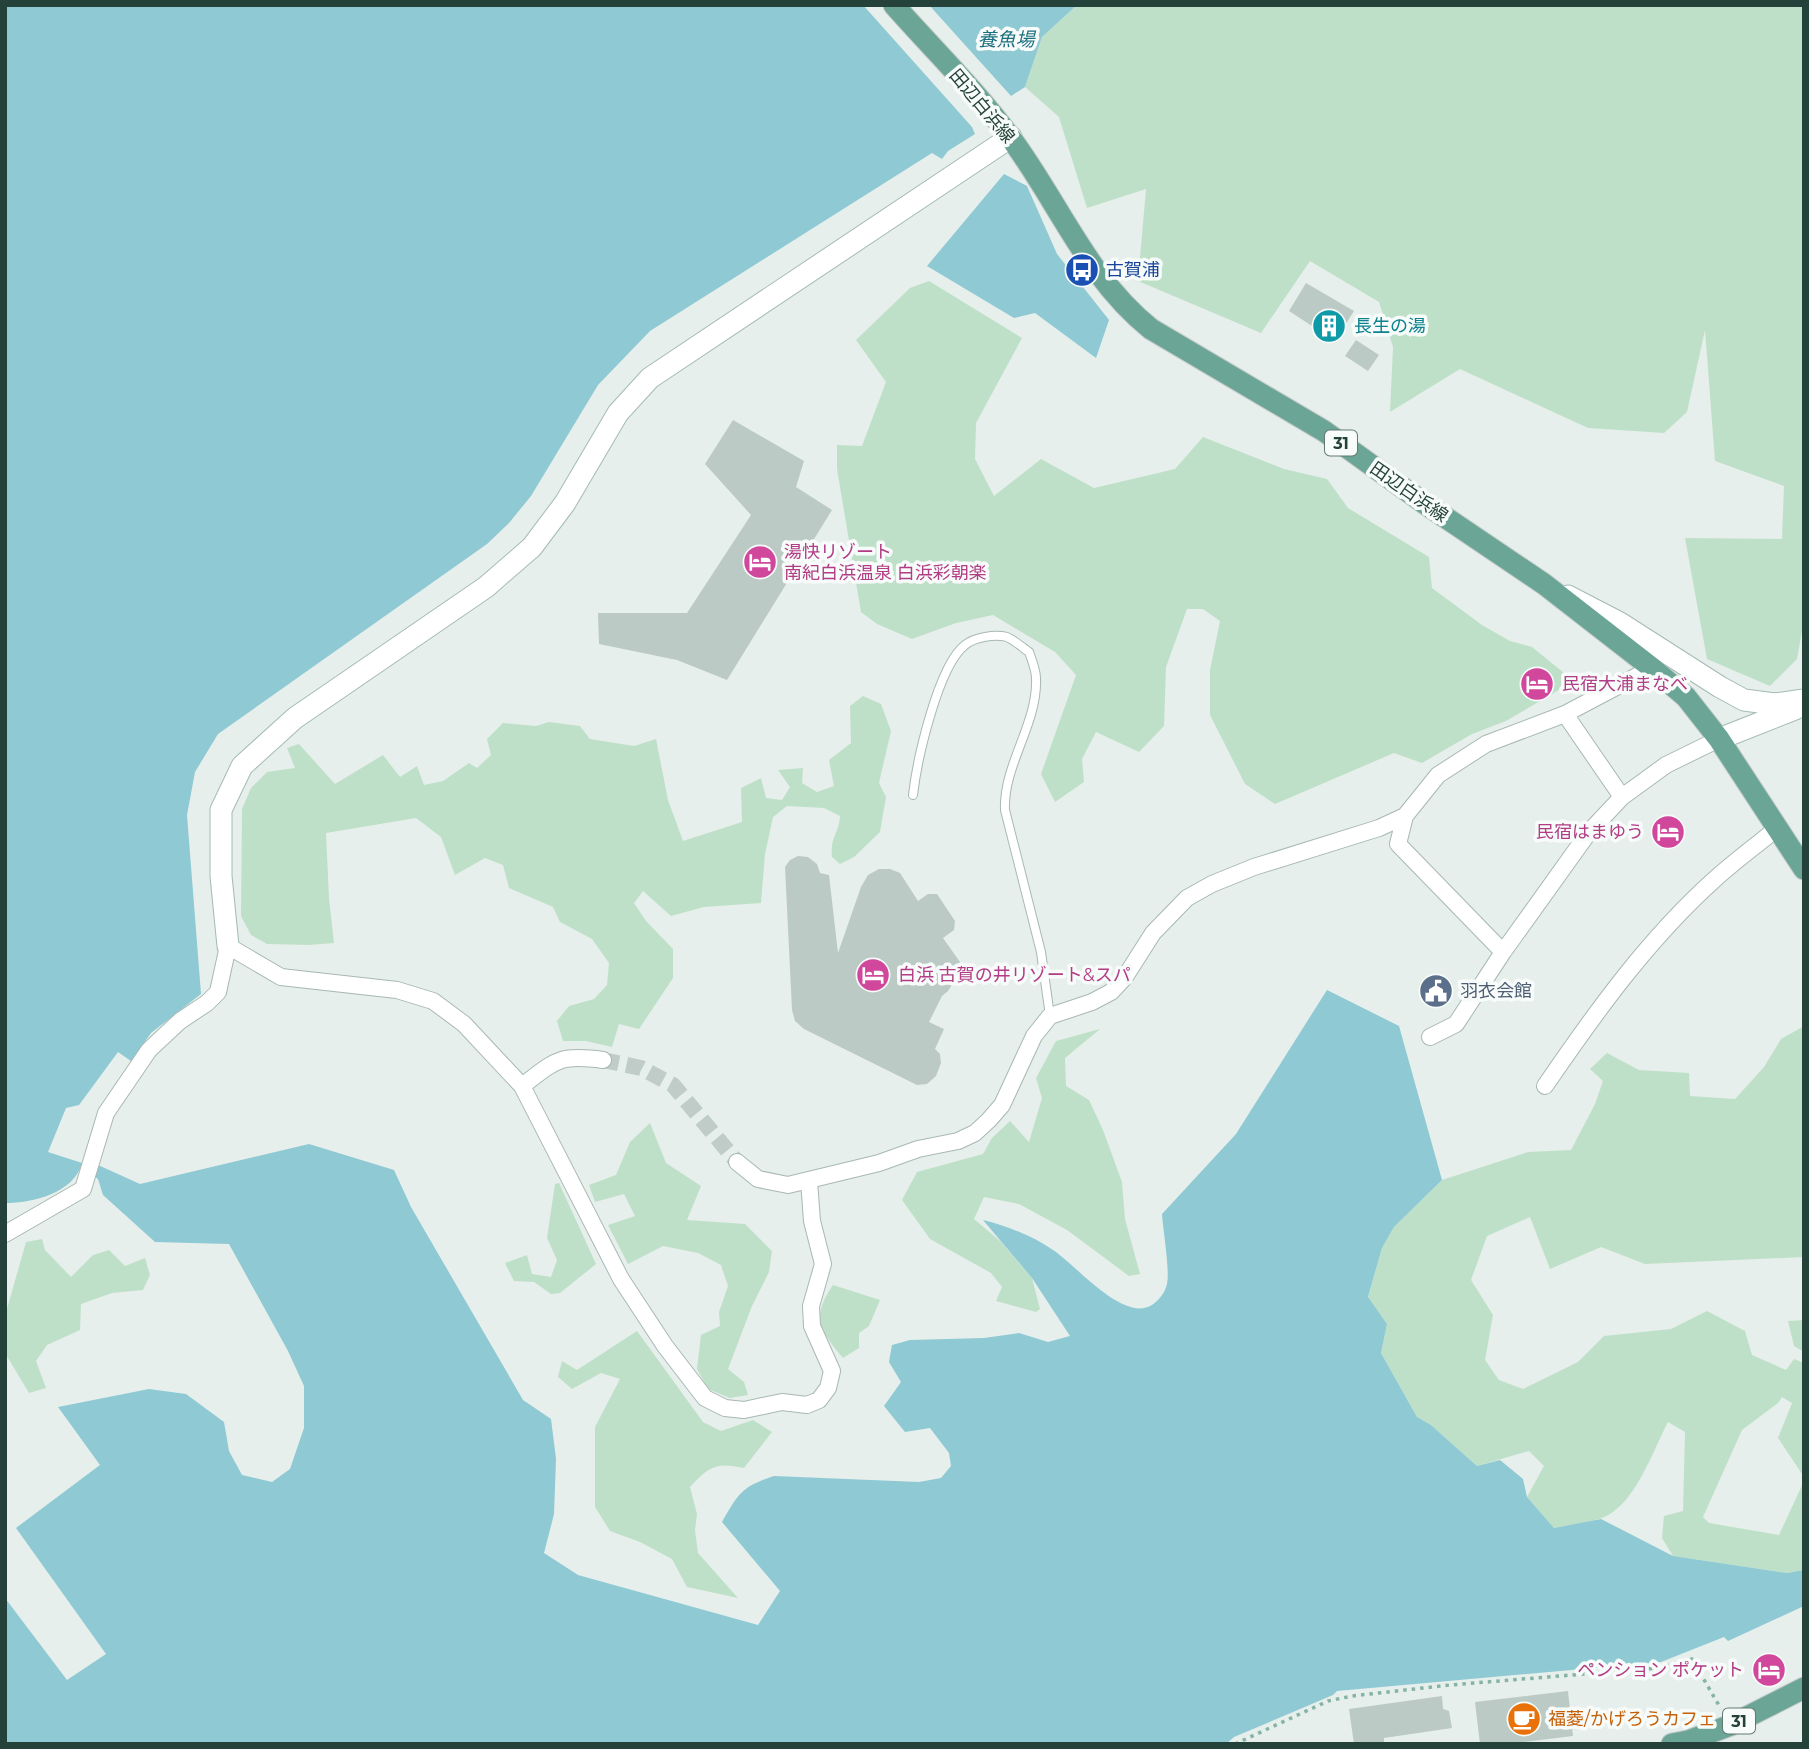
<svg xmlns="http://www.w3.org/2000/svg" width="1809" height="1749" viewBox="0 0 1809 1749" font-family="Montserrat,'Noto Sans JP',sans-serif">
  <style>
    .green { fill: #bfe0c8 }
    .water { fill: #8ec9d4 }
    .building { fill: #bbcac4 }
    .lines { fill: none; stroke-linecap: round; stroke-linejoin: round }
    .street-tunnel { stroke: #bfccc8; stroke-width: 16; stroke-dasharray: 16 8; stroke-linecap: butt }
    .lane-casing { stroke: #a8b8b2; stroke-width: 10 }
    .street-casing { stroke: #a8b8b2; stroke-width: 18 }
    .secondary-casing { stroke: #a4bbb3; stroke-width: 23 }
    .primary-casing { stroke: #c2cac8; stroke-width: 23 }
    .path { stroke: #86b3a5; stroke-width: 3.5; stroke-dasharray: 3.5 5; stroke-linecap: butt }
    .lane { stroke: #fff; stroke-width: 8 }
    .street { stroke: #fff; stroke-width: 16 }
    .secondary { stroke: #fff; stroke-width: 21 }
    .primary { stroke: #6aa596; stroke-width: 21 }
    .labels { text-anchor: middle; stroke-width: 7; stroke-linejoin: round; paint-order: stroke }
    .shield { fill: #f7fbf9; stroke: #637a73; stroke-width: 2 }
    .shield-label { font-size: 16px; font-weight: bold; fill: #24423a }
    .street-label { font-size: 18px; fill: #24423a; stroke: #f7fbf9 }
    .transit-label { font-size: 18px; fill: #164399; stroke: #f7fbf9; text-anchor: start }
    .culture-label { font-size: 18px; fill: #0d838f; stroke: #f7fbf9; text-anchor: start }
    .hotel-label { font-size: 18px; fill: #b23c85; stroke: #f7fbf9; text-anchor: start }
    .service-label { font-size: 18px; fill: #4e5e75; stroke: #f7fbf9; text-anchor: start }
    .food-label { font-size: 18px; fill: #c56008; stroke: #f7fbf9; text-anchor: start }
    .water-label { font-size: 19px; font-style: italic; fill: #1c6f80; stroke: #f7fbf9 }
  </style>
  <rect width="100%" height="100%" fill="#e6efeb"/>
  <path class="green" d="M 1077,5 L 1804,5 L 1804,620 L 1797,659 L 1770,686 L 1707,659 L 1685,538 L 1782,539 L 1784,486 L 1715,461 L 1705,330 L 1687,412 L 1664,433 L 1588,428 L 1460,369 L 1390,412 L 1393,347 L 1379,302 L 1310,261 L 1261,333 L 1138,281 L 1146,189 L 1087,208 L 1059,117 L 1025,87 L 1042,37 Z
    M 929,281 L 1022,338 L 976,423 L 975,459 L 994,496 L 1041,459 L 1094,488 L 1175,469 L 1203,437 L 1284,469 L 1327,479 L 1348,508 L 1429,557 L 1432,588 L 1482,625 L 1510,641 L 1532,647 L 1574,681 L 1506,721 L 1472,734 L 1422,763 L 1394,753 L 1275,804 L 1245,784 L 1210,715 L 1210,670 L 1220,621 L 1203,609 L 1187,609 L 1166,667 L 1164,726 L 1139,752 L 1096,732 L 1082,759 L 1084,782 L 1055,802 L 1041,774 L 1076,675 L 1055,652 L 993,615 L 956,623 L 912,639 L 877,624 L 861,612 L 837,469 L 837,445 L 862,446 L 886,382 L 856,340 L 910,288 Z
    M 863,696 L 881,704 L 891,731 L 879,783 L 886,797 L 880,832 L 854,857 L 840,864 L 832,857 C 830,836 839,834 840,816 L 824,808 L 787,806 L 773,817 L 765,854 L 761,903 L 704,907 L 671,916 L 643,891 L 634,903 L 646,921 L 673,949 L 673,978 L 639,1029 L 619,1024 L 612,1047 L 586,1041 L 563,1041 L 557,1021 L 569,1006 L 594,999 L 607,985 L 609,963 L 592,939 L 560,922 L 553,907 L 509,888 L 503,865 L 485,858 L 455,875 L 441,837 L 416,818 L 326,833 L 329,898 L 334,943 L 308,945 L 267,944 L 251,935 L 241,916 L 242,809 L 251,788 L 267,772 L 295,768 L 287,748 L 299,744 L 335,784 L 383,755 L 400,777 L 417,766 L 424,785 L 443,781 L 469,763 L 477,768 L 491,755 L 487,739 L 503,723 L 536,726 L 549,722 L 580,726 L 590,739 L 634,746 L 656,739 L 668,800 L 683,841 L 742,822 L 741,788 L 761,778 L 766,798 L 782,800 L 790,787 L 778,770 L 803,768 L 802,783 L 817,792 L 834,786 L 829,760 L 851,743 L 850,706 Z
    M 1804,1026 L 1804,1257 L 1645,1264 L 1601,1247 L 1550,1269 L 1530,1217 L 1487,1236 L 1471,1280 L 1493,1315 L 1485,1360 L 1499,1380 L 1523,1389 L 1578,1362 L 1604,1336 L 1671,1329 L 1707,1311 L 1745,1331 L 1752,1355 L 1786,1370 L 1794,1359 L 1804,1363 L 1804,1477 L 1778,1438 L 1792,1403 L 1782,1397 L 1778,1403 L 1742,1430 L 1703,1517 L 1709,1523 L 1779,1535 L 1804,1481 L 1804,1570 L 1787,1573 L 1673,1556 L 1662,1538 L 1664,1516 L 1683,1511 L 1685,1432 L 1668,1422 C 1653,1450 1635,1506 1602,1518 C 1587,1523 1569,1525 1554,1528 L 1527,1497 L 1544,1466 L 1529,1451 L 1477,1466 L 1431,1425 L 1417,1417 L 1381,1353 L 1387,1324 L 1368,1298 L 1382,1248 L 1394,1227 L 1442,1180 L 1528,1152 L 1571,1150 L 1595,1104 L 1603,1081 L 1590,1069 L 1607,1053 L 1639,1070 L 1689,1073 L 1690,1096 L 1735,1099 L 1764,1067 L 1781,1039 Z
    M 1100,1029 L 1065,1058 L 1066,1086 L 1089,1100 L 1103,1130 L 1122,1182 L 1125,1219 L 1140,1274 L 1129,1276 L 1067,1230 L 1019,1204 L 984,1197 L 974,1219 L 1000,1241 L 1032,1278 L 1040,1309 L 1036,1312 L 996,1301 L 1002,1287 L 991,1273 L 930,1239 L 902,1200 L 917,1172 L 983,1154 L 992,1138 L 1010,1121 L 1029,1142 L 1042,1098 L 1036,1078 L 1056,1041 Z
    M 650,1123 L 666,1163 L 701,1186 L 687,1220 L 745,1224 L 772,1251 L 769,1272 L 752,1306 L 728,1369 L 744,1382 L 748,1395 L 730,1398 L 708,1389 L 697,1369 L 701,1335 L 720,1326 L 719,1312 L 728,1286 L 721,1265 L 698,1253 L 663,1246 L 628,1264 L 608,1225 L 635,1216 L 624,1194 L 595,1202 L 589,1185 L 616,1175 L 630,1142 Z
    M 559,1183 L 596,1264 L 560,1293 L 551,1294 L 534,1282 L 514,1281 L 505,1263 L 527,1255 L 532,1274 L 551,1277 L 557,1260 L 547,1238 L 555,1184 Z
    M 42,1239 L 45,1250 L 71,1277 L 93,1255 L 109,1250 L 125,1266 L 145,1258 L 150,1275 L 143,1290 L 112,1293 L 81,1304 L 80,1330 L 47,1345 L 36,1361 L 46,1388 L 29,1393 L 5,1353 L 5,1316 L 26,1242 Z
    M 833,1285 L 880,1300 L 869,1326 L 859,1333 L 859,1348 L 843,1358 C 819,1330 811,1317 833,1285 Z
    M 1804,1320 L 1804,1352 L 1794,1346 L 1788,1321 Z
    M 637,1331 L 703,1422 L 721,1431 L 753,1420 L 772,1432 L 744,1468 C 717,1462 709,1466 690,1487 L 697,1514 L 695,1530 L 698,1553 L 738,1598 L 687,1587 L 672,1559 L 640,1542 L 610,1531 L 595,1507 L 595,1427 L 620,1379 L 601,1373 L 572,1389 L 558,1377 L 562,1361 L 577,1370 Z"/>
  <path class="water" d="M 5,5 L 863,5 L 972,127 L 975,134 L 948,151 L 942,159 L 932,153 L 650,331 L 598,385 L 531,496 L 509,523 L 487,544 L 218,734 L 195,772 L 187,815 L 201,994 L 151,1033 L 131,1061 L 118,1052 L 79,1105 L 66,1108 L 48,1152 L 82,1163 C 74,1193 33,1203 5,1203 Z
    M 929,5 L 1077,5 L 1042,37 L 1025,87 L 1011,96 Z
    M 1004,174 L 1027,186 L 1057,254 L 1109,320 L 1096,358 L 1035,313 L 1014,318 L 927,266 Z
    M 1327,990 L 1399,1026 L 1442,1180 L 1394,1227 L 1382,1248 L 1368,1297 L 1387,1324 L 1381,1353 L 1417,1417 L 1431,1425 L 1477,1466 L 1500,1460 L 1523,1479 L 1527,1497 L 1554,1528 L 1601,1519 L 1673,1556 L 1787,1573 L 1804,1570 L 1804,1606 L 1728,1641 L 1724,1637 L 1661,1662 L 1337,1691 L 1333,1695 L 1234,1737 L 1226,1744 L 5,1744 L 5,1598 L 67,1680 L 106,1654 L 16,1528 L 100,1465 L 58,1407 L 149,1389 L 186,1394 L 224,1422 L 229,1451 L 242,1475 L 272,1482 L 290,1469 L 304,1428 L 304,1386 L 288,1351 L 229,1244 L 155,1242 L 103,1195 L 98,1179 L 94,1176 L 98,1165 L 140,1184 L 309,1144 L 394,1170 L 411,1207 L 523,1400 L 551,1419 L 556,1459 L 554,1514 L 544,1553 L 578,1575 L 758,1625 L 780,1591 L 722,1522 C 739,1493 741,1487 774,1476 L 919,1482 L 941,1478 L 951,1466 L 949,1453 L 930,1428 L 905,1432 L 884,1406 L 901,1382 L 889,1362 L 892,1345 L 910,1340 L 984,1338 L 1019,1333 L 1048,1342 L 1070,1336 L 1032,1278 L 983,1220 C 1007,1226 1033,1236 1053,1250 C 1075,1264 1123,1323 1152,1305 C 1159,1300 1165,1293 1167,1284 C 1170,1270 1163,1230 1162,1214 L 1236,1134 Z"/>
  <path class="building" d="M 1306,283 L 1354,311 L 1335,341 L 1289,311 Z
    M 1356,340 L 1379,355 L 1368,371 L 1345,356 Z
    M 733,420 L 804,461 L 796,487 L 832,510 L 727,680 L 677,660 L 599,644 L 598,613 L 687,613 L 751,515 L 705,464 Z
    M 798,856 L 808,857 L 817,864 L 820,873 L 829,875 L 838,953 L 861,887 L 868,875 L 879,869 L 890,869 L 900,873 L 918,901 L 928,894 L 937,894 L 955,921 L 954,930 L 943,938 L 960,962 L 955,980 L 948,991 L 942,996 L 929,1022 L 944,1029 L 935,1049 L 940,1054 L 941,1063 L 936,1076 L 927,1084 L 917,1085 L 804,1029 L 795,1021 L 792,1010 L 785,867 L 790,860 Z
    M 1568,1691 L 1573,1736 L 1507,1744 L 1480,1744 L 1475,1702 Z
    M 1442,1696 L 1443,1709 L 1449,1711 L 1452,1728 L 1384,1738 L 1384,1744 L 1354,1744 L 1349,1709 Z"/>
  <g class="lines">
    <path class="street-tunnel" d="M 603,1060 L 641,1068 L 673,1085 L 737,1162"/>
    <g class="lane-casing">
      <path id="lane" d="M 913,795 C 917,760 938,666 965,645 C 975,637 995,634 1007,637 C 1014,640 1023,648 1029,652 C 1032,660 1036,670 1036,678 C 1038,724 1003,765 1005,810 L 1041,952 L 1050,1016"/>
    </g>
    <g class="street-casing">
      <path id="street" d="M 1565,714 L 1622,797
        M 1503,952 L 1398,844 L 1405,816 L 1438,775 L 1486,744 L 1565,714 L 1652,668
        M 1430,1037 L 1456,1024 L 1503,952 L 1589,832 L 1622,797 L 1666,765 L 1719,739
        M 522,1086 C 556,1060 559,1054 603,1060
        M 1545,1086 C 1595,1013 1648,939 1715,879 C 1735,861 1757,845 1777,828
        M 737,1162 L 758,1179 L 788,1185 L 879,1163 L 918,1149 L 958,1141 L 975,1133 L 989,1120 L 1002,1105 L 1034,1036 L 1050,1016 L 1092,1002 L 1111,992 L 1125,977 L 1153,933 L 1187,898 L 1212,884 L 1254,867 L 1379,828 L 1405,816
        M 5,1234 L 83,1189 L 106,1113 L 149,1050 L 180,1021 L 207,1003 L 218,992 L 228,946 L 281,977 L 397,990 L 433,1001 L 464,1024 L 522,1086 L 621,1279 L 665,1346 L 705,1398 L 725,1408 L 744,1410 L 782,1402 L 807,1405 L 819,1400 L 828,1388 L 832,1371 L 812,1326 L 811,1306 L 823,1264 L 812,1221 L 809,1181"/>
    </g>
    <g class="secondary-casing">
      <path id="secondary" d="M 1568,596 L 1620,623 L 1720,687 L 1744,700 L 1775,704 L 1804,700
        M 1719,739 L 1795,709
        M 228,946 L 221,876 L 221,810 L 242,766 L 295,718 L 486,587 L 532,547 L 565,503 L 618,413 L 650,378 L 1011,137"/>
    </g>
    <g class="primary-casing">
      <path id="primary" d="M 894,5 C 931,47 977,92 1010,137 C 1058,201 1087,278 1151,329 L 1324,431 L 1424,503 L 1544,584 L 1652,668 L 1686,697 L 1719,739 L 1804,869
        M 1672,1744 L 1688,1741 L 1731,1725 L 1804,1688"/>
    </g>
    <path class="path" d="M 1235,1744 L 1328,1701 L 1352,1696 L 1450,1685 L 1657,1668 L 1692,1659 L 1721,1709"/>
    <use href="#lane" class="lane"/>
    <use href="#street" class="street"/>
    <use href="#secondary" class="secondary"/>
    <use href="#primary" class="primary"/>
  </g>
  <defs>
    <g id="bus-disc" transform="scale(1.75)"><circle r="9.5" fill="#1a4fb4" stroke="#f7fbf9"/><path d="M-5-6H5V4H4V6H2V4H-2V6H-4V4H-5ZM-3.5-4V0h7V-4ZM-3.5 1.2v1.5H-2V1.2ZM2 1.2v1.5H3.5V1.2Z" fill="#fff"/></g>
    <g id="building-disc" transform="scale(1.75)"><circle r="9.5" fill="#0f9aa8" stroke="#f7fbf9"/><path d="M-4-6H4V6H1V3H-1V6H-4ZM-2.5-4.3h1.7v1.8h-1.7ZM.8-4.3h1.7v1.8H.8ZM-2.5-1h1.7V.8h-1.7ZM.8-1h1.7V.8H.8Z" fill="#fff"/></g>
    <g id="hotel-disc" transform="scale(1.75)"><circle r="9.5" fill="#d1479c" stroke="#f7fbf9"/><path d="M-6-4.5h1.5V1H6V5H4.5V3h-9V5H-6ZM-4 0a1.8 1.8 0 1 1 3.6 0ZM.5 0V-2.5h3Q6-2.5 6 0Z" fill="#fff"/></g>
    <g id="civic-disc" transform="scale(1.75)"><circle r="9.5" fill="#5c6f8a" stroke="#f7fbf9"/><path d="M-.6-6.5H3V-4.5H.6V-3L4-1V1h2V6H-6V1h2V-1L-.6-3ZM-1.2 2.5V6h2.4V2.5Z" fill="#fff"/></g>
    <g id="cafe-disc" transform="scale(1.75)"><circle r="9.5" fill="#e8710a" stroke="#f7fbf9"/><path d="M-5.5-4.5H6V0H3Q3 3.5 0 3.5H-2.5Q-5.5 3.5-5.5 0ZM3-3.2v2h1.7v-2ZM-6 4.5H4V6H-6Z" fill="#fff"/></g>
  </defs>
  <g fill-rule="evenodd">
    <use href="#bus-disc" x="1082" y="270"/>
    <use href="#building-disc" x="1329" y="326"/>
    <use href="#hotel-disc" x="760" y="562"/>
    <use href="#hotel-disc" x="1537" y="684"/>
    <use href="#hotel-disc" x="1668" y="832"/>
    <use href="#hotel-disc" x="873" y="975"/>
    <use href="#civic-disc" x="1436" y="991"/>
    <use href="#hotel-disc" x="1769" y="1670"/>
    <use href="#cafe-disc" x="1524" y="1719"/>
  </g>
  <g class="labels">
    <g class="shield">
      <rect x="1325" y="430.5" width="32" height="25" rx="5"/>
      <rect x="1723" y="1708.5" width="32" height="25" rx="5"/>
    </g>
    <g class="shield-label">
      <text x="1341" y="449">31</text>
      <text x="1739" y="1727">31</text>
    </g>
    <g class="street-label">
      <text transform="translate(982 106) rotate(50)" y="6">田辺白浜線</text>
      <text transform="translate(1409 492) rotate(35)" y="6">田辺白浜線</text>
    </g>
    <g class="transit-label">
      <text x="1106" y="276">古賀浦</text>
    </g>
    <g class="culture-label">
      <text x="1354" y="332">長生の湯</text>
    </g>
    <g class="hotel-label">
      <text x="784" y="558">湯快リゾート<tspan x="784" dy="21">南紀白浜温泉 白浜彩朝楽</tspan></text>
      <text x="1562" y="690">民宿大浦まなべ</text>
      <text x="1644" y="838" text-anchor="end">民宿はまゆう</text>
      <text x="898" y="981">白浜 古賀の井リゾート&amp;スパ</text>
      <text x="1744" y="1676" text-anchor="end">ペンション ポケット</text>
    </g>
    <g class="service-label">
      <text x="1460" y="997">羽衣会館</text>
    </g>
    <g class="food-label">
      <text x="1548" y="1725">福菱/かげろうカフェ</text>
    </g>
    <g class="water-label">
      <text x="1006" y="46">養魚場</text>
    </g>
  </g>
  <rect width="1809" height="1749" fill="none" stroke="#24423a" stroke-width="14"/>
</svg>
